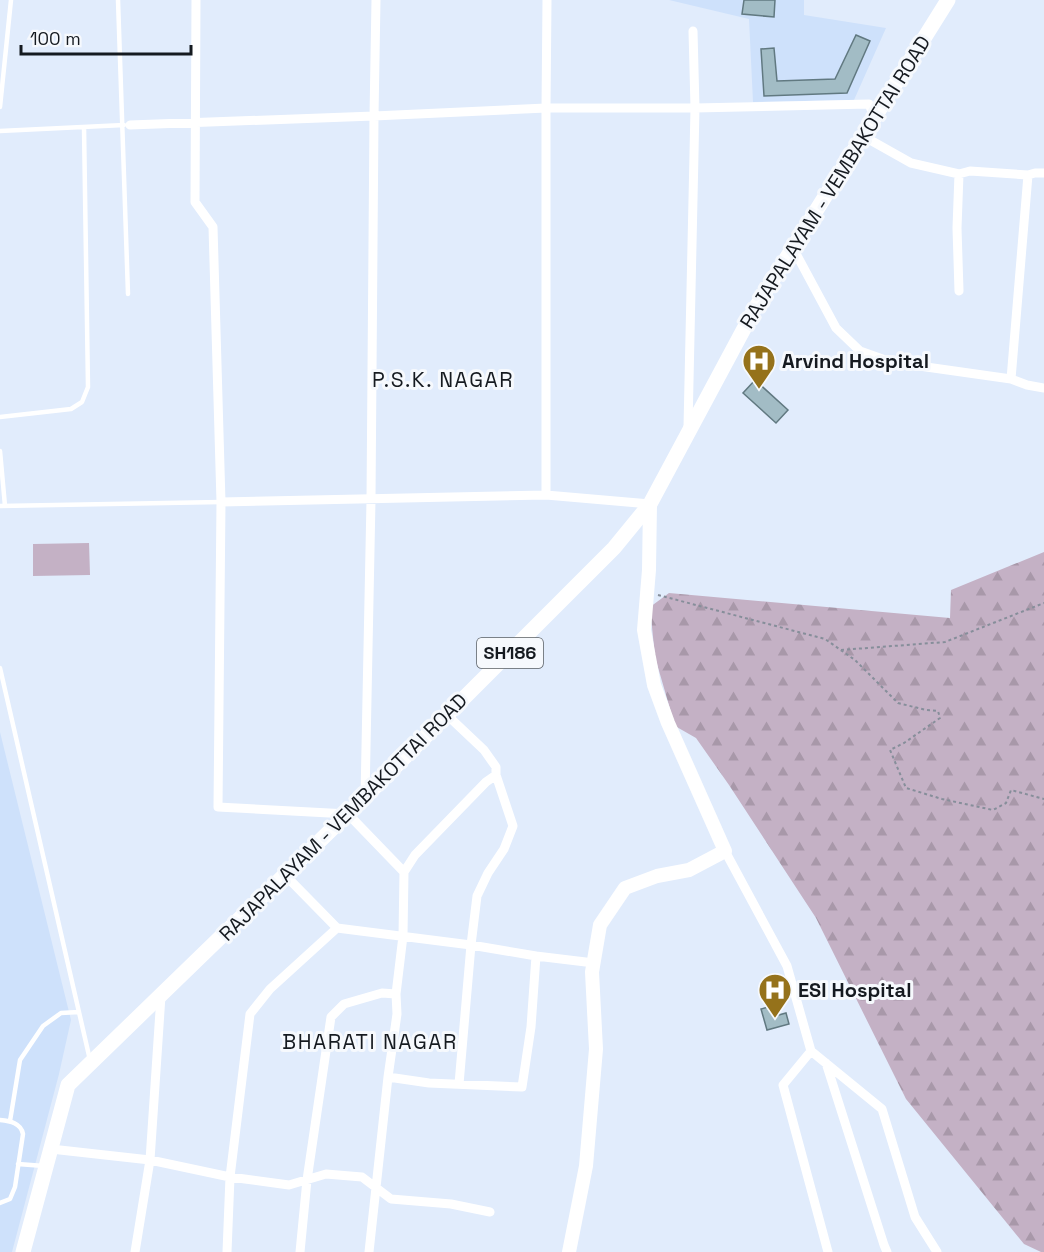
<svg xmlns="http://www.w3.org/2000/svg" width="1044" height="1252" viewBox="0 0 1044 1252" font-family="'Space Grotesk',sans-serif">
  <style>
    .built { fill: #cee1fb }
    .grass { fill: #c4b1c5 }
    .forest { fill: url(#forest-firs) }
    .building { fill: #a2bcc5; stroke: #617981; stroke-width: 1.5 }
    .lines { fill: none; stroke-linecap: round; stroke-linejoin: round }
    .path { stroke: #868e9a; stroke-width: 2; stroke-dasharray: 3 3; stroke-linecap: butt }
    .lane { stroke: #fff; stroke-width: 4.5 }
    .street { stroke: #fff; stroke-width: 9 }
    .secondary { stroke: #fff; stroke-width: 14 }
    .primary { stroke: #fff; stroke-width: 15 }
    .labels { text-anchor: middle; stroke-width: 6; stroke-linejoin: round; paint-order: stroke }
    .shield { fill: #f6f9fd; stroke: #585d62; stroke-width: 1.5 }
    .shield-label { font-size: 18px; font-weight: bold; fill: #151a20 }
    .street-label { font-size: 20px; fill: #151a20; stroke: #f6f9fd }
    .poi-label { font-size: 20px; font-weight: bold; fill: #151a20; stroke: #f6f9fd; text-anchor: start }
    .neighbourhood-label { font-size: 21px; letter-spacing: 1.5px; fill: #151a20; stroke: #f6f9fd }
  </style>
  <defs>
    <pattern id="forest-firs" width="22" height="20" patternUnits="userSpaceOnUse" patternTransform="scale(1.5)"><rect width="22" height="20" fill="#c4b1c5"/><path d="M5 1l3.5 6h-7zM16 11l3.5 6h-7z" fill="#a898a9"/></pattern>
  </defs>
  <rect width="100%" height="100%" fill="#e1ecfc"/>
  <path class="built" d="M 669,0 L 804,0 L 804,15 L 886,28 L 854,100 L 753,102 L 749,19 Z
    M 0,732 L 71,1020 L 59,1074 L 12,1252 L 0,1252 Z"/>
  <path class="grass" d="M 89,543 L 90,575 L 33,576 L 33,544 Z"/>
  <path class="forest" d="M 1044,552 L 1044,1252 L 1041,1252 L 1024,1244 L 906,1099 L 816,918 L 729,785 L 696,738 L 675,726 L 655,657 L 650,607 L 669,593 L 950,618 L 951,590 Z"/>
  <path class="building" d="M 744,0 L 775,0 L 774,17 L 742,14 Z
    M 856,35 L 870,41 L 847,93 L 764,96 L 761,49 L 774,48 L 777,81 L 835,79 Z
    M 755,380 L 788,410 L 776,423 L 743,393 Z
    M 772,1006 L 775,1016 L 786,1013 L 789,1024 L 767,1030 L 761,1009 Z"/>
  <g class="lines">
    <path class="path" d="M 658,595 L 825,639 L 855,660 L 898,703 L 926,710 L 938,711 L 940,718 L 904,743 L 890,750 L 906,788 L 942,799 L 993,810 L 1006,803 L 1011,790 L 1044,799
      M 841,650 L 945,642 L 1044,603"/>
    <path class="lane" d="M 118,0 L 128,294
      M 0,107 L 11,0
      M 0,131 L 124,125
      M 0,417 L 71,409 L 82,402 L 88,387 L 84,127
      M 0,451 L 5,506
      M 0,506 L 221,502
      M 0,668 L 90,1060
      M 0,1120 C 10,1121 21,1123 23,1134 L 15,1187 L 10,1199 L 0,1203
      M 10,1121 L 20,1060 L 43,1026 L 61,1013 L 79,1012
      M 18,1164 L 44,1166"/>
    <path class="street" d="M 196,0 L 195,202 L 213,227 L 221,502 L 218,807 L 348,814 L 404,872
      M 130,125 L 374,116 L 376,0
      M 863,136 L 911,163 L 959,174 L 970,171 L 1028,175 L 1035,173 L 1044,173
      M 793,248 L 836,328 L 860,351 L 891,362 L 1011,379 L 1027,385 L 1044,388
      M 959,291 L 957,228 L 959,174
      M 1011,379 L 1028,175
      M 688,427 L 695,108 L 693,31
      M 546,495 L 650,504
      M 221,502 L 546,495 L 546,108 L 695,108 L 869,104 L 874,117
      M 447,715 L 484,750 L 496,767 L 496,775 L 513,826 L 504,849 L 488,873 L 477,896 L 471,945 L 459,1084
      M 365,797 L 371,500 L 374,116 L 546,108 L 547,0
      M 725,851 L 787,966 L 811,1051 L 882,1109 L 915,1217 L 937,1252
      M 285,875 L 337,928 L 471,945 L 536,956 L 531,1027 L 522,1087 L 429,1083 L 388,1077
      M 536,956 L 594,963
      M 811,1051 L 783,1085 L 828,1252
      M 826,1063 L 884,1245 L 887,1252
      M 51,1149 L 150,1160 L 230,1177 L 289,1185 L 326,1174 L 362,1177 L 391,1199 L 451,1204 L 490,1212
      M 135,1252 L 150,1160 L 161,996
      M 227,1252 L 230,1177 L 250,1014 L 270,989 L 337,928
      M 300,1252 L 307,1180 L 331,1017 L 344,1004 L 382,993 L 396,994
      M 369,1252 L 388,1077 L 397,1014 L 396,994 L 403,936 L 404,872 L 415,855 L 486,782 L 496,775"/>
    <path class="secondary" d="M 569,1252 L 586,1166 L 596,1049 L 592,972 L 600,925 L 625,888 L 657,876 L 689,870 L 725,851 L 668,723 L 654,685 L 644,630 L 649,570 L 650,504"/>
    <path class="primary" d="M 23,1252 L 68,1085 L 365,797 L 614,548 L 650,504 L 754,310 L 948,0"/>
  </g>
  <defs>
    <g id="hospital-pin" transform="scale(1.725)"><path d="M0 17L-7.5 6A9.5 9.5 0 1 1 7.5 6Z" fill="#95721b" stroke="#f6f9fd"/><path d="M-5-5h3v3.5h4V-5h3V5h-3V1.5h-4V5h-3Z" fill="#fff"/></g>
  </defs>
  <g fill-rule="evenodd">
    <use href="#hospital-pin" x="759" y="361"/>
    <use href="#hospital-pin" x="775" y="990"/>
  </g>
  <g class="labels">
    <rect class="shield" x="477" y="638" width="66" height="30" rx="4.5"/>
    <g class="shield-label">
      <text x="510" y="659">SH186</text>
    </g>
    <g class="street-label">
      <text transform="translate(835 182) rotate(-58)" y="7">RAJAPALAYAM - VEMBAKOTTAI ROAD</text>
      <text transform="translate(343 817) rotate(-45)" y="7">RAJAPALAYAM - VEMBAKOTTAI ROAD</text>
    </g>
    <g class="poi-label">
      <text x="782" y="368">Arvind Hospital</text>
      <text x="798" y="997">ESI Hospital</text>
    </g>
    <g class="neighbourhood-label">
      <text x="443" y="387">P.S.K. NAGAR</text>
      <text x="370" y="1049">BHARATI NAGAR</text>
    </g>
  </g>
  <path d="M21 45v9h170v-9" fill="none" stroke="#151a20" stroke-width="3"/>
  <text x="30" y="45" font-size="18" fill="#151a20" stroke="#f6f9fd" stroke-width="4.5" paint-order="stroke">100 m</text>
</svg>
